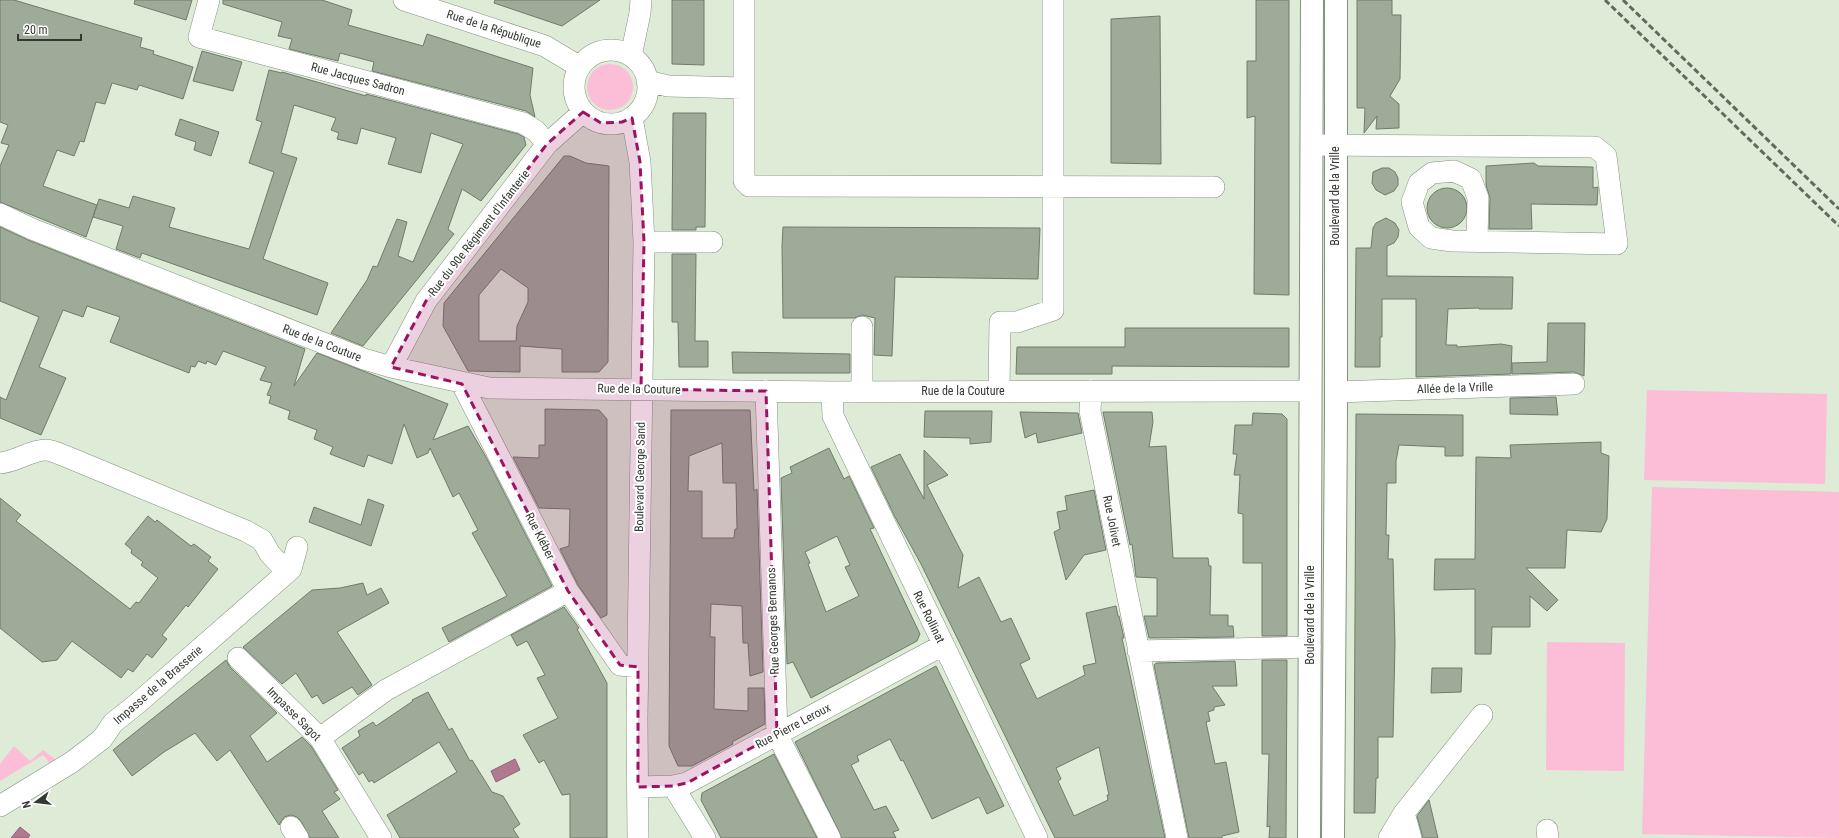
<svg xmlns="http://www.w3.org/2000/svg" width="1839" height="838" viewBox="0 0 1839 838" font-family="'Roboto Condensed',sans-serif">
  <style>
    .green { fill: #fcbed7 }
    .water { fill: #b27890; stroke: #8c6574 }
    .building { fill: #9eab98; stroke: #707c6a; fill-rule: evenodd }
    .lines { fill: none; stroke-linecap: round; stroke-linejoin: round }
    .minor-casing { stroke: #85927f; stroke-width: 22 }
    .major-casing { stroke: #85927f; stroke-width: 24 }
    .minor { stroke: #fff; stroke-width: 21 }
    .major { stroke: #fff; stroke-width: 22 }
    .rail { stroke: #616a5e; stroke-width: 3; stroke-dasharray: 6 3; stroke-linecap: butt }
    .marked { fill: #9d1362; fill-opacity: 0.2; stroke: #9d1362; stroke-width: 3; stroke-dasharray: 8 5; stroke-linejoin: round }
    .labels { text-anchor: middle; stroke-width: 4; stroke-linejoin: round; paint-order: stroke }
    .street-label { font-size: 12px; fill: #333931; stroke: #fff }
  </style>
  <rect width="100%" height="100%" fill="#ddebd7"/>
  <path class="green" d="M587 87a23 23 0 1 1 46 0a23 23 0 1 1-46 0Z
    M 1647,390 L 1827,394 L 1825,484 L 1644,480 Z
    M 1652,487 L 1839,492 L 1839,838 L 1642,834 Z
    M 1547,642 L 1625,643 L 1624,771 L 1546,770 Z
    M 14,746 L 30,761 L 43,750 L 54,758 L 55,762 L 51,765 L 43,755 L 0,781 L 0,764 Z"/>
  <path class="water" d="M 515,759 L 520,770 L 496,782 L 491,771 Z
    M 20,827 L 30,835 L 28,838 L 11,838 Z"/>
  <path class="building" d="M 0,0 L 14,0 L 142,38 L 140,47 L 154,51 L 153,54 L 193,67 L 183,99 L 139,85 L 137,90 L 112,83 L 105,104 L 96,102 L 84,142 L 80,141 L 74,156 L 57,150 L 43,186 L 97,205 L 86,237 L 0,202 L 0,166 L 9,145 L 1,143 L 8,125 L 0,122 Z
    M 135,0 L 192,0 L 186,20 L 134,4 Z
    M 223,0 L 322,0 L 352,10 L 348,25 L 423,46 L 427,34 L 533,68 L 530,95 L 535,117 L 526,111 L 372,71 L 374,62 L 340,53 L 338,61 L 289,49 L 292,39 L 278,36 L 282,22 L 223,4 Z
    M 495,0 L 600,0 L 562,26 L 494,3 Z
    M 672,0 L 704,0 L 704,65 L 672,64 Z
    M 1256,0 L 1289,0 L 1289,295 L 1254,294 L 1255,116 L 1247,118 L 1247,61 L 1256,61 Z
    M 1357,0 L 1392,0 L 1392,15 L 1401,15 L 1400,79 L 1390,96 L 1399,104 L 1399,128 L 1376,129 L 1377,116 L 1364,133 L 1365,108 L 1357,108 Z
    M 1160,16 L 1161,164 L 1111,163 L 1111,19 Z
    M 202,51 L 242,62 L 233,91 L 193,81 Z
    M 269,70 L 282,73 L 282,72 L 366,96 L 366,94 L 518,134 L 524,137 L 526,145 L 481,201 L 462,189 L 448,229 L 454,234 L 363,346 L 331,333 L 367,280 L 373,266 L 377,267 L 397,219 L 407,222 L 398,256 L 413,262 L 463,144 L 431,133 L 421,173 L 388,164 L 396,138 L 361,128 L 357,144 L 337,139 L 339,133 L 331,130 L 336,118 L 294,105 L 281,153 L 297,158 L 263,259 L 328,283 L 317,315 L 142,253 L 140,258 L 116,249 L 123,226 L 93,217 L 99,199 L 129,208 L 133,196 L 175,208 L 169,227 L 249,249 L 274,172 L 249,163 L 262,122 L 256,120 Z
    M 673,113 L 706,113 L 705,227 L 696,227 L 696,230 L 672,230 Z
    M 180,119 L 219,132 L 211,156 L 194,150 L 196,142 L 175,135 Z
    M 564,156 L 570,156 L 586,163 L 609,166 L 608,362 L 599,372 L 562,372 L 562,349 L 520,346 L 520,372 L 468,371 L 443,326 L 444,303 ZM 501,269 L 528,288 L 528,302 L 517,326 L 516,341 L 479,341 L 479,295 Z
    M 1534,163 L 1538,166 L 1593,167 L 1593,188 L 1598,187 L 1597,205 L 1531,204 L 1532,229 L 1489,229 L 1490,198 L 1486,185 L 1486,166 Z
    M 1382,168 L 1389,168 L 1395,172 L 1398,178 L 1398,185 L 1394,191 L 1385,195 L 1376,190 L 1372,183 L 1373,172 Z
    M1427 208a20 20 0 1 1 40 0a20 20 0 1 1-40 0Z
    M 1386,218 L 1395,223 L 1399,230 L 1398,237 L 1394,243 L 1387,246 L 1387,276 L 1513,277 L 1512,309 L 1479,309 L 1479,308 L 1448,309 L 1446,345 L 1457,345 L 1457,347 L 1501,344 L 1512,346 L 1511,374 L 1416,377 L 1416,299 L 1382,299 L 1382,337 L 1380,337 L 1380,367 L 1355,367 L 1356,248 L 1371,248 L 1373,228 L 1376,223 Z
    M 0,227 L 28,240 L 305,349 L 294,386 L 317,353 L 448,404 L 433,440 L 468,426 L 486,457 L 552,586 L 449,642 L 442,628 L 507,596 L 472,533 L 478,530 L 459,493 L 453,497 L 430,448 L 428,453 L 417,458 L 404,424 L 392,464 L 368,455 L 364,467 L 330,454 L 333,447 L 314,439 L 317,430 L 288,419 L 290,411 L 269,403 L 271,396 L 267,395 L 272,383 L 260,380 L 266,367 L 223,351 L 216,365 L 207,361 L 206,364 L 198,361 L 195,367 L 191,366 L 189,373 L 110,342 L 120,317 L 87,306 L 83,317 L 63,310 L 39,367 L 66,378 L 41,435 L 0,418 L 0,397 L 6,400 L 39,317 L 0,301 Z
    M 783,227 L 1040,228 L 1038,279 L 895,277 L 892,356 L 874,355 L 875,318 L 862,315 L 854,318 L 783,318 L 782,246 Z
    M 672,254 L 696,254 L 695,341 L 708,341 L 708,367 L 679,367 L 678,322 L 672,322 Z
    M 1548,323 L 1585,323 L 1584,376 L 1574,372 L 1512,374 L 1512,363 L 1547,362 Z
    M 1125,328 L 1289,328 L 1289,367 L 1112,366 L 1112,374 L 1016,374 L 1017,347 L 1125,347 Z
    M 732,352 L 850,354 L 850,373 L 733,373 Z
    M 1556,397 L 1558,415 L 1510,414 L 1510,398 Z
    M 545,409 L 599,410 L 607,419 L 607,615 L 601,618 L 578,585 L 560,549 L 569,546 L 570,509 L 539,508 L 513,457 L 539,458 L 539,445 L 545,445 Z
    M 671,410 L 750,410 L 754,491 L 757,489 L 763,672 L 750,676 L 748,643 L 743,643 L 742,606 L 711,604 L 710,637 L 715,637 L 714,709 L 748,711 L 748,688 L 764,688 L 765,724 L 732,742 L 733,744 L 692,766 L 678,766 L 669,746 ZM 722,443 L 723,483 L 736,483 L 737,529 L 735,529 L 734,538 L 702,538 L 702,491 L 688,491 L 689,456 Z
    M 925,411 L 992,411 L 991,442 L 970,444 L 970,438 L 924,437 Z
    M 1020,412 L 1078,413 L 1082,433 L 1038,443 L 1036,433 L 1025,438 Z
    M 1103,412 L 1152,412 L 1153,422 L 1149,447 L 1166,446 L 1173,558 L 1208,558 L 1209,566 L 1211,566 L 1210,615 L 1228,615 L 1228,626 L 1233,626 L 1234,637 L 1149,638 L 1144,616 L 1157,616 L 1157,578 L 1136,577 L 1132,544 L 1130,545 Z
    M 1253,413 L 1282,414 L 1287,419 L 1287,636 L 1262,636 L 1262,563 L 1243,563 L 1243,514 L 1238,513 L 1240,475 L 1234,475 L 1237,454 L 1233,454 L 1235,425 L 1252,425 Z
    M 1356,414 L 1463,415 L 1463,456 L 1445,456 L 1445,447 L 1399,445 L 1396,461 L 1396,483 L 1387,483 L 1386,535 L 1389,535 L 1388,559 L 1393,559 L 1395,643 L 1393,737 L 1378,737 L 1378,778 L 1376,778 L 1375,813 L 1354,813 Z
    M 1601,442 L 1601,453 L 1609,456 L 1607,519 L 1601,532 L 1567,530 L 1565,568 L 1526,568 L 1558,600 L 1547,611 L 1530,596 L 1530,627 L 1492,627 L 1491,654 L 1475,654 L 1475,589 L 1434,590 L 1435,559 L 1475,559 L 1476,457 L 1511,458 L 1510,445 Z
    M 829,448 L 844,479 L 849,476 L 874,528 L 870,529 L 920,634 L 917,641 L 811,698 L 793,662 L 787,664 L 781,478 L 792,473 L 790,467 ZM 837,536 L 850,565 L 845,567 L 859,596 L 826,612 L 808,564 L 810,563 L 805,552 Z
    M 924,450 L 948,475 L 927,485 L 963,555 L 958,588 L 979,577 L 1001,622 L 1011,618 L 1030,659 L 1020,664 L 1037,699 L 1085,675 L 1083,666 L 1096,663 L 1086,613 L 1116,606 L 1118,616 L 1119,616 L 1124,638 L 1122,638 L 1165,838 L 1055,838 L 921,564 L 895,517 L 871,467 L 900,454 L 924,499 ZM 1099,747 L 1109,795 L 1107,795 L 1108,800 L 1074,816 L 1058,781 L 1061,779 L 1056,768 Z
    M 1094,490 L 1106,550 L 1084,555 L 1066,580 L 1054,532 L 1060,529 L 1057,512 L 1067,510 L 1065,496 Z
    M 0,498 L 21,515 L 16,521 L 130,609 L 136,602 L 139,603 L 158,578 L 141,565 L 143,562 L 131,553 L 132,550 L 125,544 L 148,516 L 155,522 L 157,520 L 191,546 L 194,544 L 211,557 L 208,561 L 218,569 L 188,607 L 186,605 L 162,635 L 167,639 L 152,658 L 147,654 L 133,672 L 128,669 L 121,678 L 72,641 L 57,660 L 42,662 L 0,628 Z
    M 368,499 L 384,505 L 371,546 L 309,522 L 314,507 L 361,525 Z
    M 363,583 L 367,595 L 381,588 L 389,603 L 337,632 L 372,685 L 358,695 L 352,687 L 323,704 L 317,695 L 312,698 L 296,673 L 282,684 L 243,647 L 312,590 L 340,588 Z
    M 564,607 L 579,628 L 577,629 L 607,683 L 607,838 L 570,838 L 570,794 L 562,795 L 544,760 L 539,763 L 523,735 L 558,718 L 537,678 L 545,675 L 527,641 L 517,646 L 511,635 Z
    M 226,660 L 230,667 L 277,713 L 250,736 L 267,762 L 302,737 L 311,746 L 338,790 L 334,792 L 340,799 L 322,811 L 339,838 L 310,838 L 301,821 L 297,817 L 291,815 L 284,817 L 279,825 L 230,750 L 217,761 L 195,733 L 164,752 L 132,776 L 113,750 Z
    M 1262,660 L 1287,660 L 1286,838 L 1269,838 L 1270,826 L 1267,827 L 1269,754 L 1262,754 Z
    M 1235,661 L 1237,686 L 1212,686 L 1225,705 L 1214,707 L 1214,710 L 1208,712 L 1210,721 L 1206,722 L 1215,764 L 1226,762 L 1239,832 L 1222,836 L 1222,838 L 1189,838 L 1154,665 L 1156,663 Z
    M 936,666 L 1004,806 L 987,814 L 979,797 L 932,819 L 903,760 L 901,761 L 890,739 L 857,756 L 859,761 L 851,765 L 874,810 L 886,806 L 899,830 L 893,832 L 896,838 L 842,838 L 795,742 Z
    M 1432,668 L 1462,668 L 1461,692 L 1431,693 Z
    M 428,692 L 449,730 L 452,728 L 470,761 L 472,760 L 492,792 L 503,796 L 520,824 L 513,829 L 519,838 L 400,838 L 387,815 L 457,772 L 439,742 L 374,783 L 372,780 L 369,782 L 363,772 L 359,775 L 342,748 L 360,736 L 358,731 L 373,722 L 376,726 L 413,701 L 412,700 Z
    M 774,754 L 817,838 L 721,838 L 701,800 L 702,793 Z
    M 1429,800 L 1438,838 L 1423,838 L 1417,816 Z"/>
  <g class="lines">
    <g class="minor-casing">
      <path id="minor" d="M 209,0 L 199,37 L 523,123 L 536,131 L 547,144
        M 404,0 L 545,46 L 580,67
        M 744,0 L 744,181 L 749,186 L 1214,187
        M574 87a37 37 0 1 1 74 0a37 37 0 1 1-74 0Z
        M 631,56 L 640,13 L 641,0
        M 647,81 L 668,86 L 744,88
        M 632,118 L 640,162 L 644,242 L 637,719 L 638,838
        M 1312,145 L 1595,147 L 1606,156 L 1617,244 L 1452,241 L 1431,238 L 1419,227 L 1412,202 L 1419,183 L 1432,173 L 1454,171 L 1471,179 L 1478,198 L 1477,241
        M 0,214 L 32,229 L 364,359 L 391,367 L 489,388 L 832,392 L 1309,391
        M 644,242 L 712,242
        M 862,327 L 862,392
        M 391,367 L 426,301 L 547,144 L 583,112
        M 462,384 L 568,591 L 620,665 L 638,667
        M 766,391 L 777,734 L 830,838
        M 999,391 L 1000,322 L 1017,322 L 1053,310 L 1053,0
        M 1091,391 L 1090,411 L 1177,838
        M 832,392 L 833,416 L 1037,838
        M 1336,392 L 1574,384
        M 0,463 C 16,462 30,450 46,450 C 52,450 59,454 65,456 L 246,531 L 262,540 L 270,554 L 287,572
        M 1138,651 L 1310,647
        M 238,658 L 320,738 L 381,838
        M 320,738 L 386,690 L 568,591
        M 673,786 L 705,838
        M 638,787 L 673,786 L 687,783 L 943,645
        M 0,806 L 72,762 L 102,739 L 113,723 L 138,703 L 291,569 L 297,547
        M 1404,813 L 1482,715
        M 291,827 L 298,838
        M 1547,830 L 1548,838
        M 1389,838 L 1404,813 L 1411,838"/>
    </g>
    <g class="major-casing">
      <path id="major" d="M 1309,838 L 1312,0
        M 1333,838 L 1336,412 L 1336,0"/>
    </g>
    <use href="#minor" class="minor"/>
    <use href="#major" class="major"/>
    <path class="rail" d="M 1605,0 L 1839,226
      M 1623,0 L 1839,209"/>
  </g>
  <path class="marked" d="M 583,112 L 601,123 L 622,122 L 632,118 L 640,162 L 644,242 L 641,389 L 766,391 L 777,734 L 687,783 L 673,786 L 638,787 L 638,667 L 620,665 L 568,591 L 462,384 L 391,367 L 426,301 L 547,144 Z"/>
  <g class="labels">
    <g class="street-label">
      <text transform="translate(494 29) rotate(18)" y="4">Rue de la République</text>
      <text transform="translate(358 79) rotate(15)" y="4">Rue Jacques Sadron</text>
      <text transform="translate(1335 196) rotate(-90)" y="4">Boulevard de la Vrille</text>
      <text transform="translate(479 233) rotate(-52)" y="4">Rue du 90e Régiment d'Infanterie</text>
      <text transform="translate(322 343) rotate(21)" y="4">Rue de la Couture</text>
      <text transform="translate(1455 388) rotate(-2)" y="4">Allée de la Vrille</text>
      <text transform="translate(639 389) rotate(1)" y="4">Rue de la Couture</text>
      <text x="963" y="395">Rue de la Couture</text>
      <text transform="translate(640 477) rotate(-89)" y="4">Boulevard George Sand</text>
      <text transform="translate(1112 521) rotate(79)" y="4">Rue Jolivet</text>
      <text transform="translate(540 536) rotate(63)" y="4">Rue Kléber</text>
      <text transform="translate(1310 615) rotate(-90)" y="4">Boulevard de la Vrille</text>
      <text transform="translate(929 617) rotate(64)" y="4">Rue Rollinat</text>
      <text transform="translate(773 621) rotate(-92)" y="4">Rue Georges Bernanos</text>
      <text transform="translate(158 685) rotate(-41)" y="4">Impasse de la Brasserie</text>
      <text transform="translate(294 714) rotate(45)" y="4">Impasse Sagot</text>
      <text transform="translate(793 726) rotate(-28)" y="4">Rue Pierre Leroux</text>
    </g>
  </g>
  <g transform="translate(36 802) rotate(255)" stroke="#ffffff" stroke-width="3" paint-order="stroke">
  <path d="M0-3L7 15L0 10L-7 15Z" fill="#333931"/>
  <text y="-6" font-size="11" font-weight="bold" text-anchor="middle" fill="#333931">N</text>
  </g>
  <path d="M18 34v6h63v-6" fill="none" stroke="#333931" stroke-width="2"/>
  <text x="24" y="34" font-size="12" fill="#333931" stroke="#ffffff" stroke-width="3" paint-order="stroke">20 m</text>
</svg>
